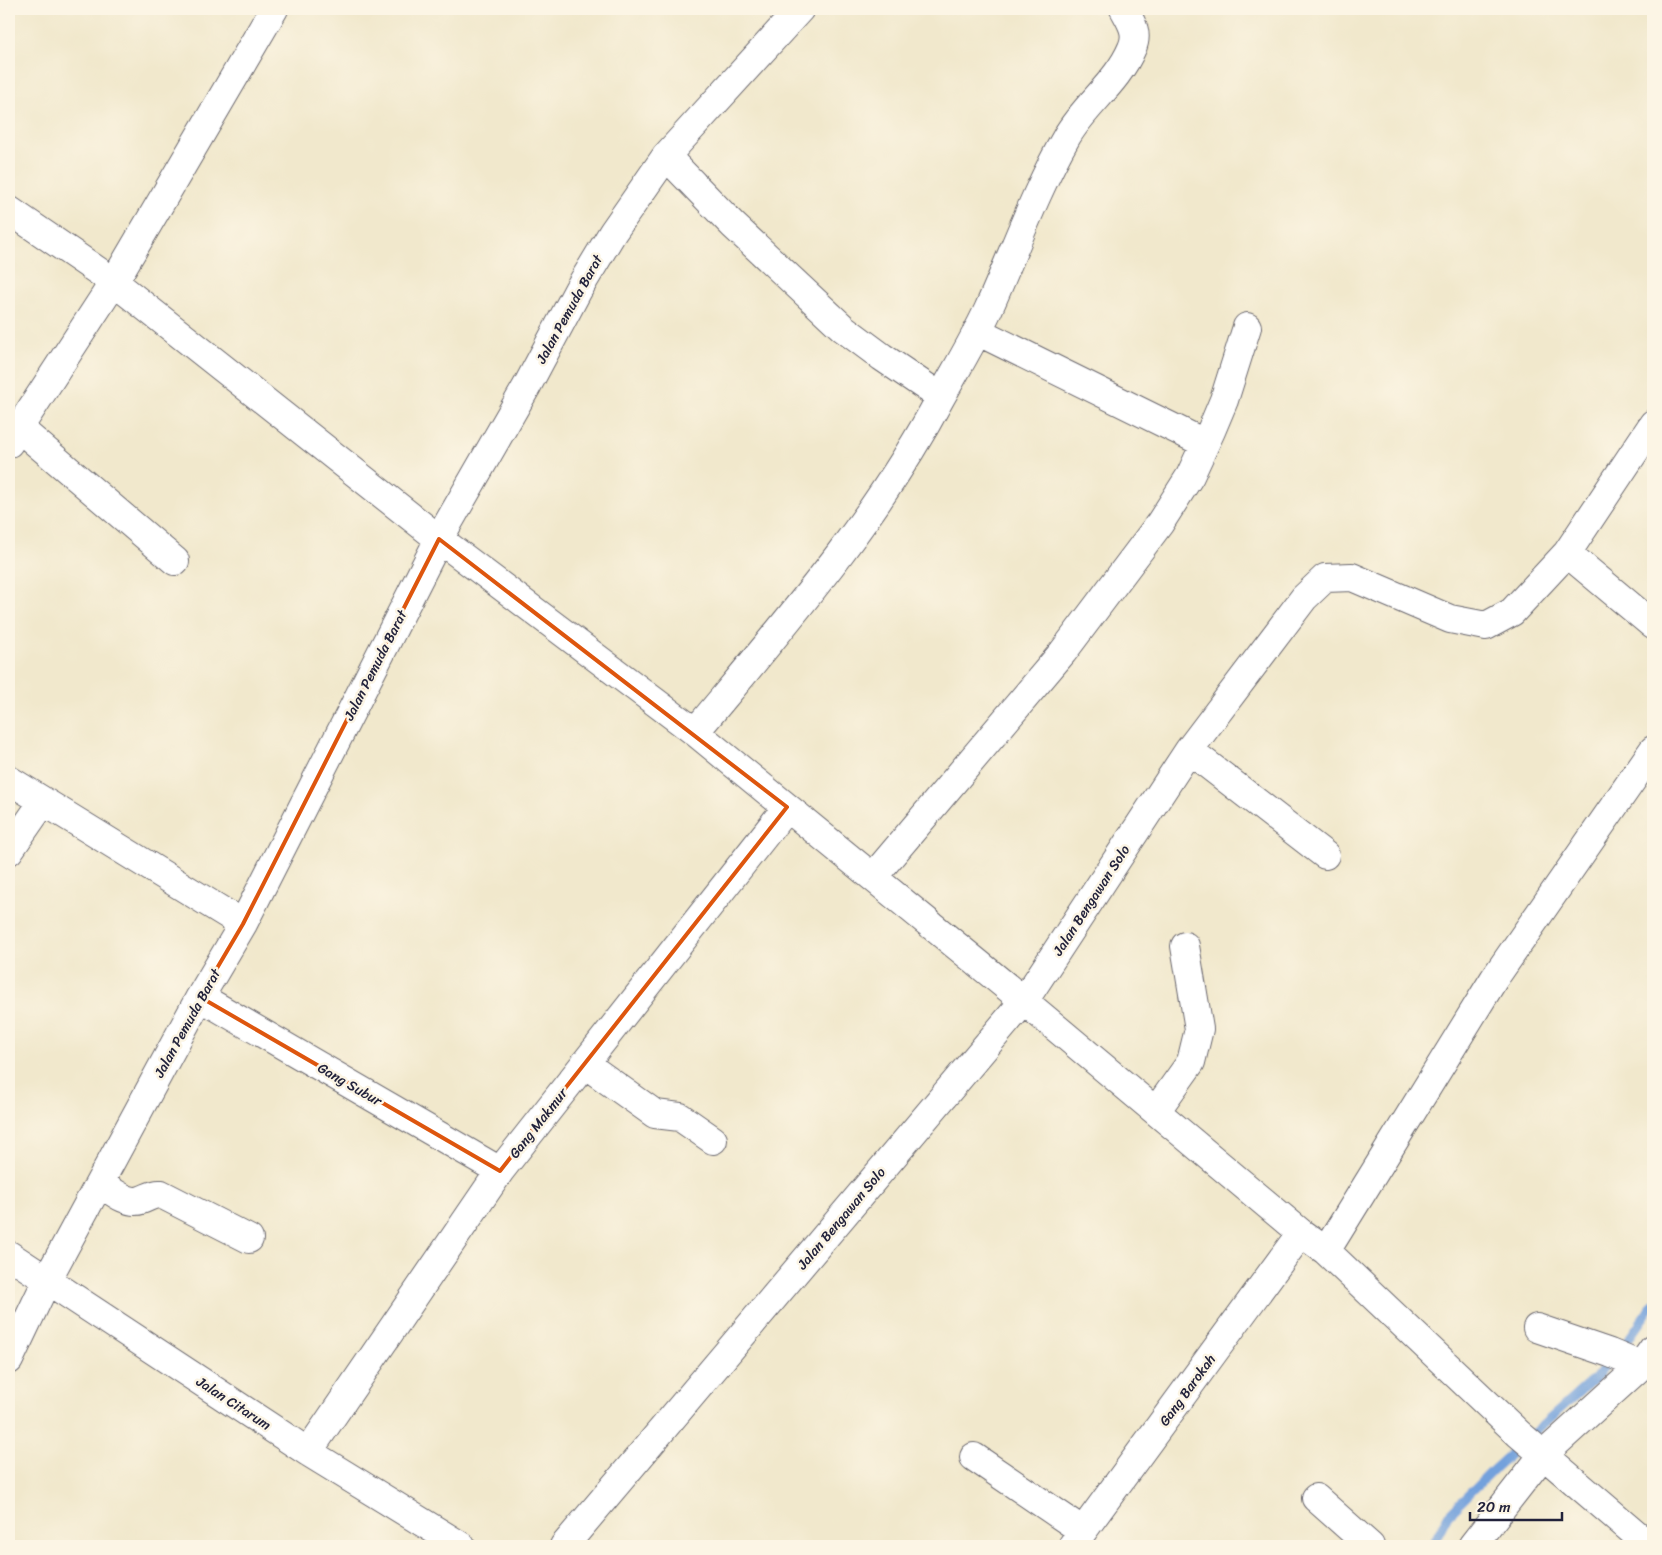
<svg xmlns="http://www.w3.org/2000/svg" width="1662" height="1555" viewBox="0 0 1662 1555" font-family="Sriracha,sans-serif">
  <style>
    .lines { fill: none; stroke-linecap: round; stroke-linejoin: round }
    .stream { stroke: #73a1dc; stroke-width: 9 }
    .minor-casing { stroke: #6a676e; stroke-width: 30 }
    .minor { stroke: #fff; stroke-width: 28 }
    .marked { fill: none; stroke: #de560e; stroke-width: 4; stroke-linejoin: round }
    .labels { text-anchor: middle; stroke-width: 5; stroke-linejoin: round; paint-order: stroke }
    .street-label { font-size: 14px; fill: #22223b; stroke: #fcf5e5 }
  </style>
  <rect width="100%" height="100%" fill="#fcf5e5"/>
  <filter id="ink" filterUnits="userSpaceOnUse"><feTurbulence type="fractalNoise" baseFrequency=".02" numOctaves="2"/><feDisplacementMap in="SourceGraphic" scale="10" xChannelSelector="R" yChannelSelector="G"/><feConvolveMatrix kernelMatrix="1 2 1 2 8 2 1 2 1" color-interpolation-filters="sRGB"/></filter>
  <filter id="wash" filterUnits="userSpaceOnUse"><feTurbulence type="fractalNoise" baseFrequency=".0096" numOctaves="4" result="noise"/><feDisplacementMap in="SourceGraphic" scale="20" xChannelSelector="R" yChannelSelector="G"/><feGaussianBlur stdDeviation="1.12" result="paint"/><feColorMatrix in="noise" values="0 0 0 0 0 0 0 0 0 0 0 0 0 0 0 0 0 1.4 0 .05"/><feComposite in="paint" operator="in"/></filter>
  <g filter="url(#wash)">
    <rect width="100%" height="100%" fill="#f1e8cc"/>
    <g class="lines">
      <path class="stream" d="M 1432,1546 L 1448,1515 L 1495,1468 L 1597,1376 L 1621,1350 L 1653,1304"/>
    </g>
  </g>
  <g filter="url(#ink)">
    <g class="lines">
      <g class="minor-casing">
        <path id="minor" d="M 666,156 L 733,225 L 843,328 L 882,357 L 941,397 C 876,520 783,626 695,732
          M 9,210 L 114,282 L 439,539 L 695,732 L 1024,1001 L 1301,1233 L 1326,1251 L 1519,1434 L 1650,1546
          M 977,331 L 1204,443
          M 941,397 C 957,368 974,340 988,310 C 1014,252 1035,191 1067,136 C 1085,105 1118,82 1132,48 C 1139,33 1131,22 1124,9
          M 19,428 L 175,561
          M 9,443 L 114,282 L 274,9
          M 1567,553 L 1653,625
          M 1189,750 L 1325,855
          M 9,780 L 243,924
          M 9,851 L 43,802
          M 873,877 L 1063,652 L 1160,523 L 1190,476 L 1211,431 L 1224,400 L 1247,327
          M 200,997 L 500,1171
          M 585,1064 L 655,1114 L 680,1117 L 713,1140
          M 1156,1111 L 1191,1062 L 1199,1029 L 1185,946
          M 100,1183 C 111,1190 127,1205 141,1200 C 148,1198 153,1193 161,1194 L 249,1239
          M 1326,1251 L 1494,979 L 1653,750
          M 9,1255 L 308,1452 L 461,1546
          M 1537,1328 L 1610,1353 L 1641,1366
          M 9,1360 L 47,1280 L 200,997 L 243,924 L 439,539 L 527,386 L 578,290 L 613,232 L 666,156 L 800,9
          M 308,1452 L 500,1171 L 787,807
          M 974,1457 L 1083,1531
          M 1316,1498 L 1370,1546
          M 564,1546 L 1024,1001 L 1189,750 L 1304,598 L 1325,578 L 1352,577 L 1450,619 L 1486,626 L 1512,612 L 1567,553 L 1653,424
          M 1072,1546 L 1301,1233
          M 1472,1546 L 1543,1455 L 1641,1366 L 1653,1349"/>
      </g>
      <use href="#minor" class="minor"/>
    </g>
  </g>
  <path class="marked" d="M 439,539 L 787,807 L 500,1171 L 200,997 L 243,924 Z"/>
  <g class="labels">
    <g class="street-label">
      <text transform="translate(569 309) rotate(-61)" y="5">Jalan Pemuda Barat</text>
      <text transform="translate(375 665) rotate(-63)" y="5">Jalan Pemuda Barat</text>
      <text transform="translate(1091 900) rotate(-57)" y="5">Jalan Bengawan Solo</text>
      <text transform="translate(187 1023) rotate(-61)" y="5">Jalan Pemuda Barat</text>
      <text transform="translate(350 1084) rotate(30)" y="5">Gang Subur</text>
      <text transform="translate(538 1123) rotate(-52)" y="5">Gang Makmur</text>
      <text transform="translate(841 1218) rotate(-50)" y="5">Jalan Bengawan Solo</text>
      <text transform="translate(1187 1390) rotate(-54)" y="5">Gang Barokah</text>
      <text transform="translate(234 1403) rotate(33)" y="5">Jalan Citarum</text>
    </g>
  </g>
  <rect width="1662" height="1555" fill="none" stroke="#fcf5e5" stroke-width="30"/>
  <path d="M1470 1512v8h92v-8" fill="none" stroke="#22223b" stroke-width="2.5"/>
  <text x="1477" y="1512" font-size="15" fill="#22223b" stroke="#fcf5e5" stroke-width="4" paint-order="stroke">20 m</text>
</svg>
